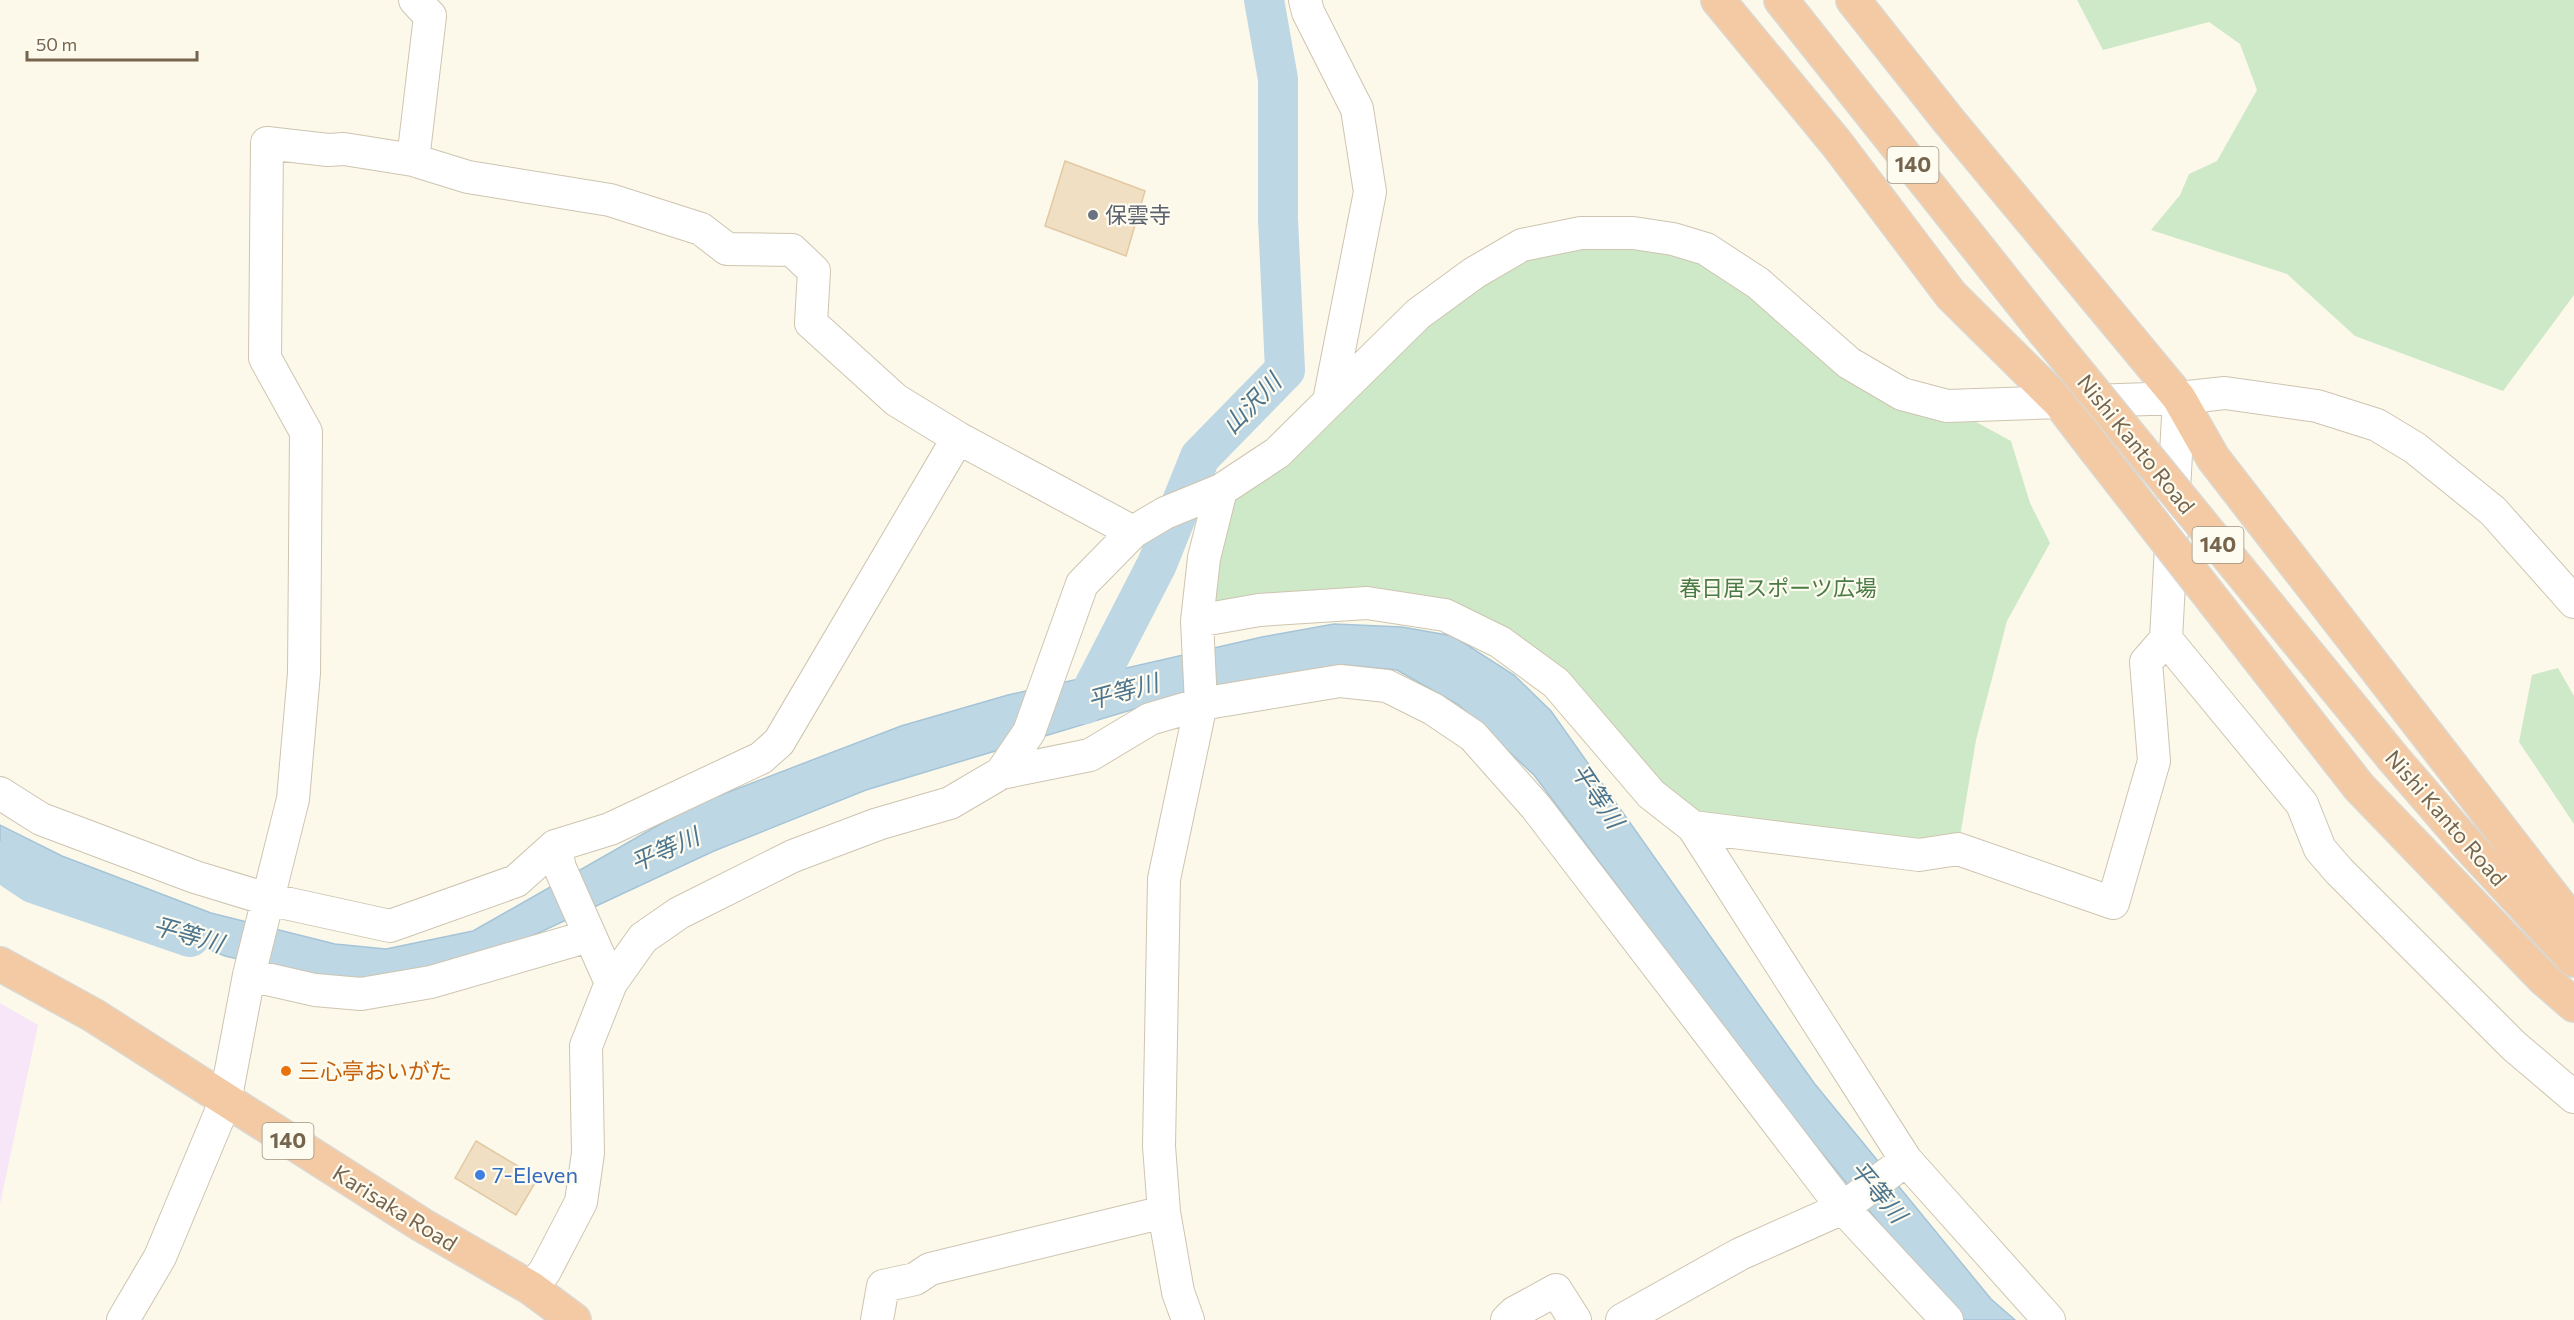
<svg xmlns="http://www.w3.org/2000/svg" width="2574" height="1320" viewBox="0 0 2574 1320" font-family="Commissioner,'Noto Sans JP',sans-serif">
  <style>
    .education { fill: #f6e6f8 }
    .green { fill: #cee9c8 }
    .water { fill: #bed7e5; stroke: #a5c4d7; stroke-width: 1.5 }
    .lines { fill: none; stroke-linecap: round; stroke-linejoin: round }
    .river { stroke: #bed7e5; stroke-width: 40 }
    .building { fill: #f0dfc2; stroke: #e2c9a3; stroke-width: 1.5 }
    .minor-casing { stroke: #cec4b0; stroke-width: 34 }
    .highway-casing { stroke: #dbd7d1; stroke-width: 36 }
    .minor { stroke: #fff; stroke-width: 32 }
    .highway { stroke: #f3caa4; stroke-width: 33 }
    .highway-bridge-casing { stroke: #dbd7d1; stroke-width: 36; stroke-linecap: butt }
    .highway-bridge { stroke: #f3caa4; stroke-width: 33 }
    .worship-dot { fill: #6b7280; stroke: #fefcf0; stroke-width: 2 }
    .food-dot { fill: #e8710a; stroke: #fefcf0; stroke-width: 2 }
    .shop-dot { fill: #3f7fe0; stroke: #fefcf0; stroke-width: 2 }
    .labels { text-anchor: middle; stroke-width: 4.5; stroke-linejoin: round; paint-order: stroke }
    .shield { fill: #fefcf0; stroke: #9f927f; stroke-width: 1.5 }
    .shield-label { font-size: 21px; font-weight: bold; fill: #76654e }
    .worship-label { font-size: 22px; fill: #5b616d; stroke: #fefcf0; text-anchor: start }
    .street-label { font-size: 22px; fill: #76654e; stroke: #fefcf0 }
    .park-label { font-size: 22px; fill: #4a7b46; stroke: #fefcf0 }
    .food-label { font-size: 22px; fill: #c56008; stroke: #fefcf0; text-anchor: start }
    .shop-label { font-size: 22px; fill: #366cbe; stroke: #fefcf0; text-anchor: start }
    .water-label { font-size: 24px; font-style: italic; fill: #4c758f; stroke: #fefcf0 }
  </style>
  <rect width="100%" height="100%" fill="#fcf9ea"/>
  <path class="education" d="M 0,1003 L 38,1025 L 0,1204 Z"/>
  <path class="green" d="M 2077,0 L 2574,0 L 2574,295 L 2503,391 L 2355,336 L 2287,274 L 2151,230 L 2180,195 L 2189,174 L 2217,161 L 2257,90 L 2240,44 L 2209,22 L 2103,50 Z
    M 1673,239 L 1849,363 L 1947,406 L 2011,441 L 2030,503 L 2050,543 L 2007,621 L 1976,740 L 1958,849 L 1693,827 L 1556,683 L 1445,615 L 1197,621 L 1221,490 L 1522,245 Z
    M 2558,668 L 2574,696 L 2574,824 L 2519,742 L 2532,675 Z"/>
  <path class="water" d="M 1334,624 L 1402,627 L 1453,636 L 1514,675 L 1551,711 L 1814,1083 L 1991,1299 L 2015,1320 L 1959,1320 L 1775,1096 L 1534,775 L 1459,705 L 1397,670 L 1345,665 L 1174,697 L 866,790 L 714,851 L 476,962 L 396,980 L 333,981 L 225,956 L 40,880 L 0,859 L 0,825 L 62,856 L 211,913 L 335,944 L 386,949 L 473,931 L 692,806 L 901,726 L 1008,695 L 1262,637 Z"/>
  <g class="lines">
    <path class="river" d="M 1085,704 L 1157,564 L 1200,457 L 1285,370 L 1278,219 L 1278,79 L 1264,0
      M 0,861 L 33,883 L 190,937"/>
  </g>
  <path class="building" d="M 1065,161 L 1145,191 L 1126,256 L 1045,226 Z
    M 476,1141 L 538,1178 L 516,1215 L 455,1178 Z"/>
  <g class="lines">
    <g class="minor-casing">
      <path id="minor" d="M 1305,0 L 1308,12 L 1357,109 L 1370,192 L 1329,401
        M 413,160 L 430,16 L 415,0
        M 1197,621 L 1259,610 L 1367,603 L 1445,615 L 1500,642 L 1556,683 L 1651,794 L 1693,827 L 1919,855 L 1958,849 L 2113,903 L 2154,761 L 2146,662 L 2166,639 L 2179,398
        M 2166,639 L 2302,804 L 2320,849 L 2339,871 L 2514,1046 L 2574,1097
        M 1001,773 L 1090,755 L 1150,719 L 1201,704 L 1340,681 L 1387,686 L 1433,709 L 1473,736 L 1536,807 L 1843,1208 L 1947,1320
        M 0,793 L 41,819 L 195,877 L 267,899 L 390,926 L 516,881 L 555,846 L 610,829 L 761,758 L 779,742 L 958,438
        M 1693,827 L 1906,1160 L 2049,1320
        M 555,846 L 560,868 L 611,983
        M 249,975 L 315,990 L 361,994 L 431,982 L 589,936
        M 531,1288 L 545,1271 L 581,1202 L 588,1153 L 586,1046 L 611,983 L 643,938 L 679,913 L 793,856 L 878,824 L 950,803 L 1001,773 L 1029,732 L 1082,584 L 1133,532 L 1165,513 L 1221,490 L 1277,453 L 1418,314 L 1474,273 L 1522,245 L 1581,233 L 1633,233 L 1673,239 L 1706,249 L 1758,283 L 1849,363 L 1902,394 L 1947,406 L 2179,398 L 2225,393 L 2317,406 L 2377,425 L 2415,448 L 2493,511 L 2574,602
        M 123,1320 L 160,1257 L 225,1102 L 249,975 L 293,799 L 304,673 L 306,432 L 265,358 L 267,143 L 328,150 L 344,149 L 413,160 L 468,177 L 610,200 L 701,229 L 727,249 L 792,250 L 814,271 L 811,323 L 896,400 L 958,438 L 1133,532
        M 877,1320 L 883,1286 L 915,1279 L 930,1269 L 1164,1212
        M 1188,1320 L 1178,1292 L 1164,1212 L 1159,1146 L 1164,879 L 1201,704 L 1197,621 L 1204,558 L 1221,490
        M 1507,1320 L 1514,1313 L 1556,1290 L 1575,1320
        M 1622,1320 L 1740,1254 L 1843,1208 L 1906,1160"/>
    </g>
    <g class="highway-casing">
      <path id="highway" d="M 1718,0 L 1837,144 L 1951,295 L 2060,403 L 2096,450
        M 1781,0 L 2044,331
        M 1853,0 L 1949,121 L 2179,398 L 2213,458 L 2574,924
        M 2393,758 L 2468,845 L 2574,960
        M 2359,787 L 2544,979 L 2574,1005
        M 0,964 L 93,1015 L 422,1225 L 531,1288 L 574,1320"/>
    </g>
    <use href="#minor" class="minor"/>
    <use href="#highway" class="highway"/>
    <g class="highway-bridge-casing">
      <path id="highway-bridge" d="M 2044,331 L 2393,758
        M 2096,450 L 2359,787"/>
    </g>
    <use href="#highway-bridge" class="highway-bridge"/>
  </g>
  <circle class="worship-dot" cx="1093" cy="215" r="6"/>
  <circle class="food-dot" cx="286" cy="1071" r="6"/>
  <circle class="shop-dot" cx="480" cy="1175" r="6"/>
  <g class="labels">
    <g class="shield">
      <rect x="1887.5" y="147" width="51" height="36" rx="4.5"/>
      <rect x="2192.5" y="527" width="51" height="36" rx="4.5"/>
      <rect x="262.5" y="1123" width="51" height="36" rx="4.5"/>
    </g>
    <g class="shield-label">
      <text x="1913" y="172">140</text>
      <text x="2218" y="552">140</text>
      <text x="288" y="1148">140</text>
    </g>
    <g class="worship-label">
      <text x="1105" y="223">保雲寺</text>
    </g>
    <g class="street-label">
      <text transform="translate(2136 444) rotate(51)" y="8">Nishi Kanto Road</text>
      <text transform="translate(2446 818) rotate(49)" y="8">Nishi Kanto Road</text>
      <text transform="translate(395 1208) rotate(32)" y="8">Karisaka Road</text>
    </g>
    <g class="park-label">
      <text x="1778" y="596">春日居スポーツ広場</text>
    </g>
    <g class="food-label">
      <text x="298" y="1079">三心亭おいがた</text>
    </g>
    <g class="shop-label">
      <text x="492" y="1183">7-Eleven</text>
    </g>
    <g class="water-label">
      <text transform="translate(1252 404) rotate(-46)" y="8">山沢川</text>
      <text transform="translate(1123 692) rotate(-15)" y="8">平等川</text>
      <text transform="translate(1597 796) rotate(56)" y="8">平等川</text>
      <text transform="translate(665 850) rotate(-24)" y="8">平等川</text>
      <text transform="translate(188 935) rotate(16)" y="8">平等川</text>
      <text transform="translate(1878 1192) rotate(50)" y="8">平等川</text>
    </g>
  </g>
  <path d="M27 51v9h170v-9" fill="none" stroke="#76654e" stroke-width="3"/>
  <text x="36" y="51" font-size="18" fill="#76654e" stroke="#fefcf0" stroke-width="4.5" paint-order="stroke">50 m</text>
</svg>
